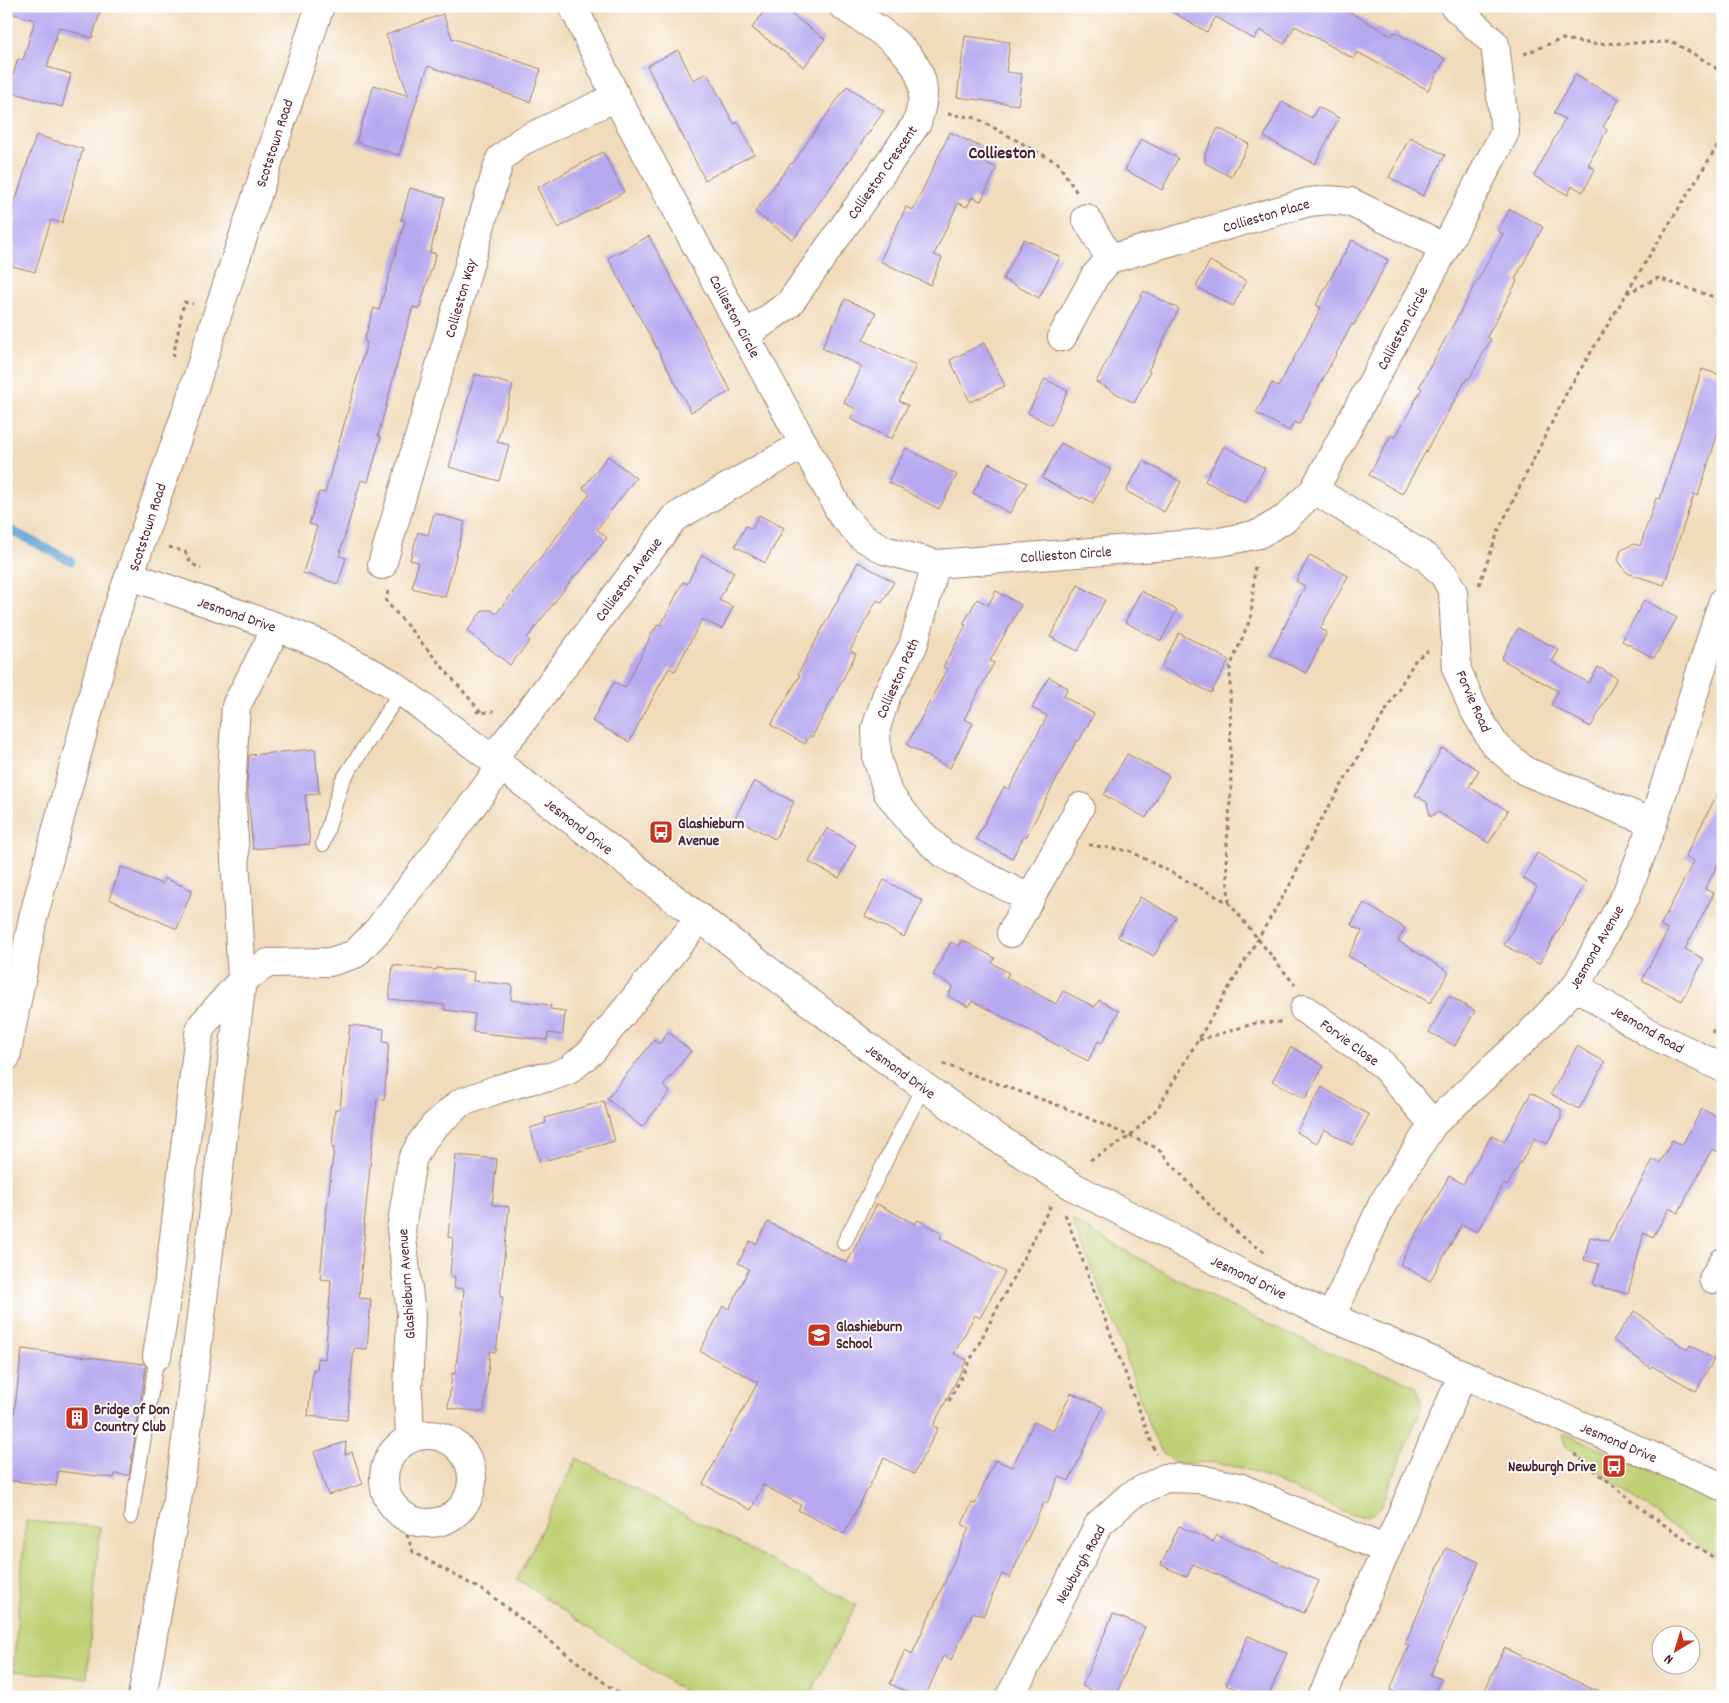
<svg xmlns="http://www.w3.org/2000/svg" width="1729" height="1703" viewBox="0 0 1729 1703" font-family="Dekko,sans-serif">
  <style>
    .green { fill: #bfd073; stroke: #84784f }
    .lines { fill: none; stroke-linecap: round; stroke-linejoin: round }
    .stream { stroke: #5ea3d3; stroke-width: 9 }
    .building { fill: #b6a8ef }
    .service-casing { stroke: #9d7e72; stroke-width: 16 }
    .minor-casing { stroke: #9d7e72; stroke-width: 30 }
    .tertiary-casing { stroke: #9d7e72; stroke-width: 30 }
    .secondary-casing { stroke: #9d7e72; stroke-width: 30 }
    .path { stroke: #9d7e72; stroke-width: 3; stroke-dasharray: 4 4; stroke-linecap: butt }
    .service { stroke: #fff; stroke-width: 14 }
    .minor { stroke: #fff; stroke-width: 28 }
    .tertiary { stroke: #fff; stroke-width: 28 }
    .secondary { stroke: #fff; stroke-width: 28 }
    .labels { text-anchor: middle; stroke-width: 4; stroke-linejoin: round; paint-order: stroke }
    .street-label { font-size: 15px; fill: #4a1f2b; stroke: #fff }
    .poi-label { font-size: 15px; font-weight: bold; fill: #4a1f2b; stroke: #fff; text-anchor: start }
    .quarter-label { font-size: 18px; font-weight: bold; fill: #4a1f2b; stroke: #fff }
  </style>
  <rect width="100%" height="100%" fill="#fff"/>
  <filter id="ink" filterUnits="userSpaceOnUse"><feTurbulence type="fractalNoise" baseFrequency=".02" numOctaves="2"/><feDisplacementMap in="SourceGraphic" scale="10" xChannelSelector="R" yChannelSelector="G"/><feConvolveMatrix kernelMatrix="1 2 1 2 8 2 1 2 1" color-interpolation-filters="sRGB"/></filter>
  <filter id="wash" filterUnits="userSpaceOnUse"><feTurbulence type="fractalNoise" baseFrequency=".0096" numOctaves="4" result="noise"/><feDisplacementMap in="SourceGraphic" scale="20" xChannelSelector="R" yChannelSelector="G"/><feGaussianBlur stdDeviation="1.12" result="paint"/><feColorMatrix in="noise" values="0 0 0 0 0 0 0 0 0 0 0 0 0 0 0 0 0 1.4 0 .05"/><feComposite in="paint" operator="in"/></filter>
  <g filter="url(#wash)">
    <rect width="100%" height="100%" fill="#f0dcba"/>
    <path class="green" d="M 1072,1220 C 1141,1260 1210,1299 1283,1331 C 1312,1344 1341,1358 1370,1369 C 1386,1375 1402,1377 1416,1386 L 1421,1399 L 1421,1409 L 1380,1508 C 1370,1517 1363,1518 1350,1514 L 1247,1469 L 1212,1462 L 1181,1464 L 1173,1461 L 1163,1453 L 1152,1434 L 1116,1328 Z
      M 1563,1433 L 1723,1502 L 1723,1555 L 1720,1558 L 1668,1524 L 1565,1445 Z
      M 577,1458 L 856,1605 L 809,1697 L 692,1697 L 517,1579 Z
      M 26,1521 L 100,1527 L 87,1678 L 13,1671 Z"/>
    <g class="lines">
      <path class="stream" d="M 6,528 L 71,561"/>
    </g>
    <g id="blocks">
      <path class="building" d="M 8,6 L 102,6 L 92,38 L 59,27 L 47,67 L 71,74 L 62,107 L 8,91 L 18,59 L 23,60 L 35,20 L 7,12 Z
        M 768,6 L 780,6 L 825,39 L 804,67 L 752,28 Z
        M 1162,6 L 1339,6 L 1392,36 L 1394,32 L 1445,59 L 1428,90 L 1357,52 L 1354,59 L 1295,26 L 1284,44 L 1260,30 L 1254,39 L 1216,17 L 1207,32 Z
        M 443,14 L 452,38 L 541,69 L 530,102 L 428,66 L 399,155 L 356,142 L 374,85 L 409,96 L 386,35 Z
        M 965,36 L 1010,42 L 1006,72 L 1022,74 L 1018,105 L 957,97 Z
        M 678,50 L 693,80 L 707,73 L 734,124 L 738,122 L 754,154 L 705,180 L 647,66 Z
        M 1575,75 L 1619,99 L 1603,127 L 1607,130 L 1588,165 L 1595,169 L 1583,192 L 1572,186 L 1568,195 L 1534,176 L 1565,119 L 1554,113 Z
        M 847,86 L 884,111 L 793,240 L 755,212 L 791,163 L 792,164 Z
        M 1282,102 L 1312,118 L 1318,107 L 1339,118 L 1315,164 L 1264,137 Z
        M 1218,128 L 1249,144 L 1231,177 L 1205,163 L 1205,154 Z
        M 950,132 L 991,152 L 986,163 L 997,168 L 981,201 L 972,197 L 967,207 L 958,203 L 934,255 L 942,258 L 930,285 L 880,261 L 906,207 L 913,210 Z
        M 36,135 L 83,149 L 62,223 L 51,220 L 35,272 L 6,264 L 6,231 Z
        M 1410,137 L 1445,155 L 1423,196 L 1389,177 Z
        M 1141,139 L 1178,158 L 1162,190 L 1125,170 Z
        M 603,152 L 624,192 L 558,228 L 537,188 Z
        M 410,188 L 445,198 L 430,252 L 436,254 L 419,309 L 413,307 L 405,334 L 378,436 L 381,437 L 368,482 L 361,480 L 339,556 L 346,558 L 338,584 L 303,573 L 317,526 L 309,524 L 319,492 L 325,493 L 367,342 L 364,341 L 369,324 L 374,308 L 379,310 L 405,221 L 401,220 Z
        M 1510,209 L 1543,227 L 1515,279 L 1517,281 L 1487,337 L 1491,339 L 1469,379 L 1467,378 L 1402,494 L 1369,475 L 1391,435 L 1395,438 L 1422,388 L 1419,387 L 1503,234 L 1498,231 Z
        M 649,236 L 731,391 L 691,412 L 608,258 Z
        M 1024,239 L 1060,257 L 1039,298 L 1003,279 Z
        M 1352,240 L 1388,260 L 1354,325 L 1352,324 L 1299,424 L 1294,422 L 1289,431 L 1256,413 L 1272,383 L 1278,387 L 1321,308 L 1316,305 Z
        M 1210,261 L 1246,281 L 1233,306 L 1196,287 Z
        M 1144,291 L 1179,309 L 1148,371 L 1150,372 L 1134,403 L 1096,382 Z
        M 845,299 L 876,313 L 863,340 L 916,366 L 899,401 L 908,405 L 892,439 L 850,419 L 856,409 L 844,403 L 861,366 L 822,348 Z
        M 984,343 L 1005,386 L 970,402 L 950,360 Z
        M 1702,369 L 1723,376 L 1723,430 L 1719,429 L 1698,496 L 1694,494 L 1664,585 L 1627,573 L 1618,560 L 1621,550 L 1634,544 L 1640,546 L 1656,498 L 1660,499 Z
        M 475,374 L 513,385 L 497,442 L 509,445 L 499,481 L 449,467 Z
        M 1045,379 L 1068,391 L 1051,425 L 1028,413 Z
        M 1061,443 L 1111,470 L 1093,503 L 1082,497 L 1081,499 L 1042,478 Z
        M 1224,446 L 1265,468 L 1245,503 L 1205,481 Z
        M 906,448 L 957,475 L 939,509 L 888,482 Z
        M 608,456 L 636,478 L 597,529 L 607,538 L 578,574 L 577,573 L 553,604 L 527,638 L 530,641 L 510,665 L 467,631 L 483,610 L 491,610 L 496,614 L 590,494 L 583,488 Z
        M 1143,461 L 1181,482 L 1164,512 L 1126,491 Z
        M 989,463 L 1027,483 L 1010,513 L 973,493 Z
        M 434,513 L 465,522 L 445,597 L 412,588 L 418,562 L 410,560 L 418,532 L 428,535 Z
        M 759,515 L 784,528 L 765,563 L 735,546 L 746,526 L 752,529 Z
        M 702,555 L 734,572 L 719,600 L 733,607 L 722,629 L 702,619 L 675,671 L 669,668 L 629,742 L 592,721 L 614,682 L 625,688 L 654,629 L 655,630 L 658,624 L 661,625 L 683,582 L 687,584 Z
        M 1310,555 L 1348,576 L 1320,629 L 1327,632 L 1306,673 L 1270,655 L 1305,586 L 1296,581 Z
        M 858,562 L 894,582 L 882,603 L 877,600 L 850,650 L 856,654 L 812,737 L 810,735 L 805,744 L 771,725 L 800,675 L 798,674 Z
        M 1078,585 L 1105,600 L 1078,651 L 1050,637 Z
        M 996,591 L 1021,605 L 990,661 L 994,663 L 964,719 L 973,723 L 950,768 L 907,745 L 947,669 L 943,667 L 966,625 L 963,624 L 977,599 L 988,605 Z
        M 1141,591 L 1177,610 L 1161,641 L 1125,622 Z
        M 1644,600 L 1677,618 L 1654,658 L 1622,641 Z
        M 1518,628 L 1559,650 L 1552,662 L 1589,683 L 1598,667 L 1617,678 L 1591,727 L 1551,705 L 1558,691 L 1501,659 Z
        M 1179,633 L 1229,660 L 1211,693 L 1161,667 Z
        M 1049,677 L 1068,688 L 1063,696 L 1094,714 L 1079,741 L 1077,740 L 1026,837 L 1024,836 L 1012,858 L 976,839 L 1004,787 L 1009,789 L 1047,716 L 1032,708 Z
        M 1442,748 L 1479,770 L 1469,787 L 1508,811 L 1489,843 L 1438,812 L 1430,817 L 1427,802 L 1415,795 Z
        M 315,749 L 319,794 L 305,795 L 310,844 L 253,849 L 247,785 L 249,755 Z
        M 1127,754 L 1169,776 L 1146,818 L 1104,795 Z
        M 754,781 L 794,802 L 775,839 L 735,818 Z
        M 1723,783 L 1723,854 L 1705,889 L 1714,893 L 1685,949 L 1704,959 L 1682,1001 L 1642,980 L 1668,930 L 1660,926 L 1694,861 L 1685,857 Z
        M 827,828 L 856,845 L 839,878 L 809,862 Z
        M 1537,853 L 1586,882 L 1539,964 L 1504,945 L 1537,887 L 1523,878 Z
        M 121,867 L 162,884 L 164,878 L 192,890 L 177,929 L 109,899 Z
        M 884,880 L 923,901 L 904,937 L 865,916 Z
        M 1140,897 L 1176,917 L 1154,956 L 1118,937 Z
        M 1364,903 L 1405,928 L 1398,941 L 1449,972 L 1430,1003 L 1348,956 L 1362,931 L 1351,925 Z
        M 962,940 L 995,958 L 992,963 L 1009,973 L 1006,977 L 1056,1004 L 1063,991 L 1095,1007 L 1099,1000 L 1119,1011 L 1102,1043 L 1098,1041 L 1088,1061 L 972,1001 L 969,1007 L 948,996 L 953,986 L 933,975 L 951,942 L 959,946 Z
        M 393,965 L 436,970 L 437,968 L 474,972 L 473,981 L 512,985 L 511,1000 L 551,1005 L 550,1009 L 565,1011 L 563,1035 L 548,1033 L 547,1040 L 473,1032 L 475,1014 L 445,1010 L 445,1005 L 389,999 Z
        M 1449,996 L 1475,1011 L 1455,1046 L 1429,1032 Z
        M 350,1025 L 384,1029 L 383,1042 L 389,1043 L 384,1100 L 377,1099 L 364,1226 L 365,1226 L 359,1298 L 371,1299 L 367,1349 L 354,1348 L 347,1420 L 308,1416 L 313,1370 L 317,1370 L 318,1358 L 325,1359 L 331,1280 L 320,1279 L 325,1223 L 334,1148 L 332,1148 L 335,1109 L 340,1109 L 344,1066 L 345,1066 Z
        M 668,1032 L 691,1051 L 663,1086 L 670,1092 L 642,1127 L 607,1099 L 654,1040 L 659,1044 Z
        M 1577,1046 L 1605,1062 L 1579,1109 L 1551,1094 Z
        M 1291,1047 L 1324,1066 L 1305,1099 L 1272,1081 Z
        M 1322,1087 L 1369,1115 L 1352,1145 L 1324,1129 L 1317,1143 L 1296,1132 Z
        M 1531,1093 L 1561,1109 L 1561,1118 L 1547,1144 L 1535,1138 L 1507,1186 L 1504,1184 L 1477,1232 L 1462,1224 L 1430,1281 L 1400,1264 L 1449,1176 L 1463,1184 L 1492,1135 L 1504,1142 Z
        M 604,1101 L 615,1141 L 540,1162 L 530,1128 L 546,1123 L 545,1118 Z
        M 1702,1109 L 1723,1120 L 1723,1154 L 1712,1149 L 1678,1213 L 1669,1208 L 1653,1237 L 1644,1232 L 1628,1294 L 1593,1285 L 1599,1264 L 1584,1260 L 1590,1237 L 1608,1241 L 1653,1160 L 1660,1163 L 1672,1140 L 1682,1145 Z
        M 456,1155 L 497,1159 L 492,1205 L 509,1207 L 500,1297 L 503,1297 L 499,1328 L 496,1352 L 490,1351 L 484,1412 L 448,1408 L 452,1373 L 455,1374 L 463,1313 L 462,1313 L 464,1289 L 454,1288 L 455,1277 L 450,1276 L 453,1238 L 448,1237 Z
        M 877,1204 L 915,1224 L 918,1220 L 943,1233 L 940,1238 L 1005,1272 L 980,1318 L 975,1315 L 954,1354 L 967,1360 L 933,1426 L 938,1428 L 914,1474 L 884,1458 L 844,1534 L 798,1510 L 801,1505 L 763,1485 L 751,1510 L 703,1484 L 758,1382 L 700,1351 L 723,1306 L 729,1309 L 749,1269 L 738,1263 L 750,1241 L 756,1244 L 768,1222 L 847,1263 Z
        M 1635,1311 L 1687,1350 L 1690,1345 L 1714,1359 L 1696,1391 L 1652,1366 L 1650,1368 L 1613,1340 Z
        M 22,1349 L 144,1364 L 146,1366 L 143,1386 L 129,1475 L 115,1474 L 114,1478 L 58,1471 L 56,1486 L 6,1480 Z
        M 1071,1393 L 1103,1407 L 1069,1481 L 1059,1477 L 1047,1503 L 1044,1502 L 1010,1578 L 1002,1574 L 983,1616 L 973,1612 L 951,1660 L 943,1656 L 925,1697 L 919,1697 L 890,1684 L 905,1650 L 912,1654 L 969,1528 L 962,1524 L 972,1503 L 975,1504 L 995,1460 L 1012,1467 L 1034,1422 L 1053,1431 Z
        M 346,1442 L 345,1455 L 352,1452 L 363,1484 L 328,1495 L 314,1452 Z
        M 1179,1526 L 1213,1542 L 1217,1535 L 1319,1581 L 1304,1613 L 1193,1564 L 1187,1577 L 1161,1565 Z
        M 1446,1548 L 1479,1562 L 1430,1675 L 1441,1679 L 1433,1697 L 1407,1697 L 1390,1690 L 1409,1645 L 1405,1644 Z
        M 1113,1614 L 1145,1627 L 1115,1697 L 1106,1697 L 1082,1686 Z
        M 1248,1636 L 1287,1653 L 1268,1697 L 1254,1697 L 1226,1685 Z
        M 1504,1648 L 1555,1672 L 1613,1697 L 1482,1697 Z"/>
    </g>
  </g>
  <g filter="url(#ink)">
    <use href="#blocks" fill-opacity="0" stroke="#9d7e72" stroke-width="1"/>
    <g class="lines">
      <g class="service-casing">
        <path id="service" d="M 323,844 L 342,781 L 401,691
          M 844,1243 L 923,1087
          M 131,1517 L 157,1356"/>
      </g>
      <g class="minor-casing">
        <path id="minor" d="M 573,6 L 616,97 L 842,515 L 861,536 L 884,550 L 936,564 L 1220,542 L 1259,534 L 1286,518 L 1314,490 L 1445,248 L 1505,132 L 1495,44 L 1454,6
          M 1086,218 L 1110,259
          M 746,335 L 789,304 L 917,123 C 920,113 923,102 923,92 C 922,51 873,27 843,6
          M 1062,337 L 1095,276 L 1110,259 L 1309,202 L 1329,200 L 1350,202 L 1445,248
          M 1314,490 L 1426,557 L 1444,575 L 1453,592 L 1457,670 L 1473,708 L 1494,744 L 1525,771 L 1653,823
          M 936,564 L 913,646 L 887,694 L 876,728 L 877,758 L 888,793 L 914,826 L 943,854 L 1030,899
          M 382,565 L 500,159 L 522,141 L 616,97
          M 492,759 L 521,723 L 674,518 L 804,444
          M 1011,933 L 1080,807
          M 1576,986 L 1647,1032 L 1723,1068
          M 1304,1009 L 1382,1064 L 1433,1124
          M 1713,1279 L 1723,1262
          M 1331,1317 L 1383,1203 L 1433,1124 L 1526,1038 L 1576,986 L 1626,895 L 1653,823 L 1723,601
          M 157,1356 L 168,1287 L 199,1034 L 202,1025 L 242,980 L 268,963 L 330,962 L 355,954 L 378,930 L 502,766
          M384 1479a44 44 0 1 1 88 0a44 44 0 1 1-88 0Z
          M 410,1438 L 408,1392 L 411,1314 L 401,1229 L 412,1160 L 421,1143 L 434,1126 L 460,1103 L 498,1089 L 533,1079 L 550,1077 L 569,1070 L 592,1051 L 700,918
          M 142,1697 L 182,1472 L 242,980 L 231,788 L 236,706 L 277,627
          M 1010,1697 L 1099,1524 L 1130,1496 L 1165,1478 L 1200,1479 L 1241,1488 L 1386,1550
          M 1322,1697 L 1463,1374"/>
      </g>
      <g class="tertiary-casing">
        <path id="tertiary" d="M 131,576 L 277,627 L 317,643 L 389,682 L 492,759 L 867,1046 L 985,1130 L 1074,1187 L 1246,1276 L 1331,1317 L 1723,1487"/>
      </g>
      <g class="secondary-casing">
        <path id="secondary" d="M 6,1057 L 33,918 L 110,631 L 186,413 L 219,309 L 320,6"/>
      </g>
      <path class="path" d="M 1524,54 L 1562,39 L 1593,44 L 1673,42 L 1712,65 L 1723,74
        M 948,114 L 976,118 L 1058,163 L 1077,193
        M 1627,292 L 1723,137
        M 173,357 L 184,302 L 193,304
        M 169,547 L 185,552 L 191,563 L 201,569
        M 1479,585 L 1499,529 L 1568,390 L 1627,293 L 1658,278 L 1723,300
        M 388,591 L 386,601 L 481,712
        M 476,711 L 481,713 L 494,711
        M 1089,845 L 1130,851 L 1229,903 L 1295,985
        M 1229,902 L 1226,858 L 1231,789 L 1230,667 L 1251,617 L 1255,563
        M 1712,1033 L 1723,1014
        M 1199,1040 L 1256,1023 L 1281,1022
        M 943,1064 L 1063,1107 L 1157,1148 L 1214,1210 L 1242,1237 L 1268,1254
        M 1090,1160 L 1129,1137 L 1157,1109 L 1291,883 L 1315,830 L 1385,712 L 1416,659 L 1428,651
        M 1065,1214 L 1156,1454
        M 949,1401 L 1051,1205
        M 1575,1454 L 1648,1514 L 1723,1564
        M 414,1521 L 406,1532 L 413,1552 L 489,1594 L 623,1697"/>
      <use href="#service" class="service"/>
      <use href="#minor" class="minor"/>
      <use href="#tertiary" class="tertiary"/>
      <use href="#secondary" class="secondary"/>
    </g>
  </g>
  <defs>
    <g id="bus-square" transform="scale(1.25)"><rect x="-9" y="-9" width="18" height="18" rx="4" fill="#c8321e" stroke="#fff"/><path d="M-5-6H5V4H4V6H2V4H-2V6H-4V4H-5ZM-3.5-4V0h7V-4ZM-3.5 1.2v1.5H-2V1.2ZM2 1.2v1.5H3.5V1.2Z" fill="#fff"/></g>
    <g id="school-square" transform="scale(1.25)"><rect x="-9" y="-9" width="18" height="18" rx="4" fill="#c8321e" stroke="#fff"/><path d="M0-5L7-2L0 1L-7-2ZM-4 1L0 2.5L4 1V4Q0 6-4 4Z" fill="#fff"/></g>
    <g id="building-square" transform="scale(1.25)"><rect x="-9" y="-9" width="18" height="18" rx="4" fill="#c8321e" stroke="#fff"/><path d="M-4-6H4V6H1V3H-1V6H-4ZM-2.5-4.3h1.7v1.8h-1.7ZM.8-4.3h1.7v1.8H.8ZM-2.5-1h1.7V.8h-1.7ZM.8-1h1.7V.8H.8Z" fill="#fff"/></g>
  </defs>
  <g fill-rule="evenodd">
    <use href="#bus-square" x="661" y="832"/>
    <use href="#school-square" x="819" y="1335"/>
    <use href="#building-square" x="77" y="1418"/>
    <use href="#bus-square" x="1614" y="1466"/>
  </g>
  <g class="labels">
    <g class="street-label">
      <text transform="translate(274 143) rotate(-72)" y="5">Scotstown Road</text>
      <text transform="translate(882 172) rotate(-55)" y="5">Collieston Crescent</text>
      <text transform="translate(1266 215) rotate(-16)" y="5">Collieston Place</text>
      <text transform="translate(460 298) rotate(-74)" y="5">Collieston Way</text>
      <text transform="translate(735 316) rotate(62)" y="5">Collieston Circle</text>
      <text transform="translate(1402 328) rotate(-62)" y="5">Collieston Circle</text>
      <text transform="translate(147 527) rotate(-72)" y="5">Scotstown Road</text>
      <text transform="translate(1066 554) rotate(-4)" y="5">Collieston Circle</text>
      <text transform="translate(628 579) rotate(-53)" y="5">Collieston Avenue</text>
      <text transform="translate(237 614) rotate(19)" y="5">Jesmond Drive</text>
      <text transform="translate(897 678) rotate(-66)" y="5">Collieston Path</text>
      <text transform="translate(1474 701) rotate(66)" y="5">Forvie Road</text>
      <text transform="translate(579 826) rotate(38)" y="5">Jesmond Drive</text>
      <text transform="translate(1596 947) rotate(-60)" y="5">Jesmond Avenue</text>
      <text transform="translate(1648 1029) rotate(30)" y="5">Jesmond Road</text>
      <text transform="translate(1350 1042) rotate(36)" y="5">Forvie Close</text>
      <text transform="translate(901 1071) rotate(36)" y="5">Jesmond Drive</text>
      <text transform="translate(1249 1277) rotate(26)" y="5">Jesmond Drive</text>
      <text transform="translate(406 1284) rotate(-94)" y="5">Glashieburn Avenue</text>
      <text transform="translate(1619 1442) rotate(23)" y="5">Jesmond Drive</text>
      <text transform="translate(1080 1564) rotate(-61)" y="5">Newburgh Road</text>
    </g>
    <g class="poi-label">
      <text x="678" y="828">Glashieburn<tspan x="678" dy="17">Avenue</tspan></text>
      <text x="836" y="1331">Glashieburn<tspan x="836" dy="17">School</tspan></text>
      <text x="94" y="1414">Bridge of Don<tspan x="94" dy="17">Country Club</tspan></text>
      <text x="1596" y="1471" text-anchor="end">Newburgh Drive</text>
    </g>
    <g class="quarter-label">
      <text x="1002" y="158">Collieston</text>
    </g>
  </g>
  <rect width="1729" height="1703" fill="none" stroke="#fff" stroke-width="25"/>
  <g transform="translate(1676 1650) rotate(218)"><circle r="24" fill="#ffffff" stroke="#b7a5aa"/>
  <path d="M0-4L9 19L0 12L-9 19Z" fill="#c8321e"/>
  <text y="-8" font-size="14" font-weight="bold" text-anchor="middle" fill="#4a1f2b">N</text>
  </g>
</svg>
